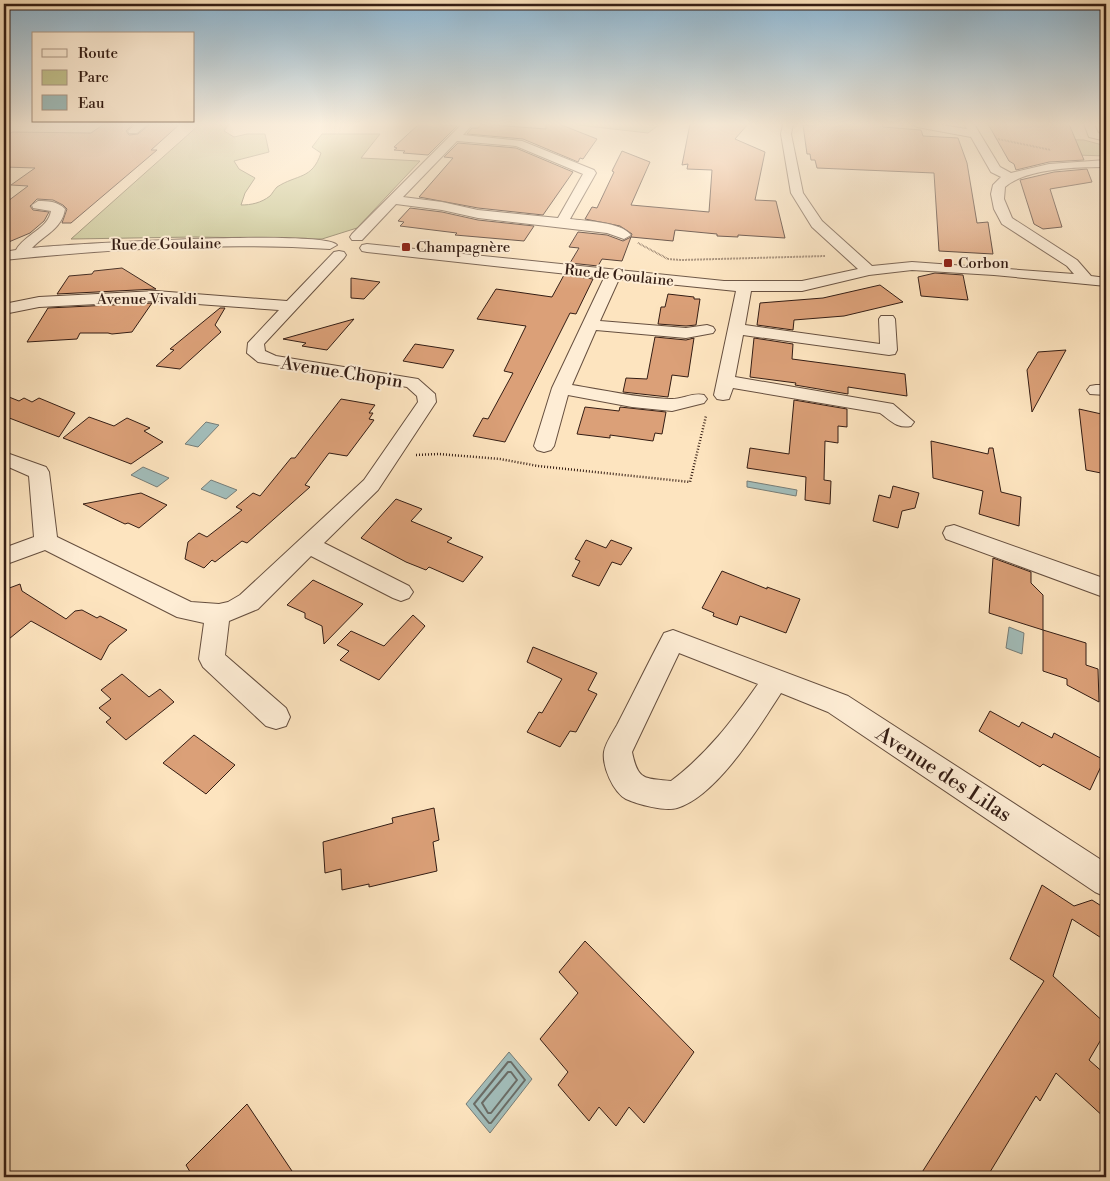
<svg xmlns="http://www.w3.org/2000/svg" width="1110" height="1181" viewBox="0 0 1110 1181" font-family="'Libre Bodoni',serif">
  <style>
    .green { fill: #c3c38f; stroke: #7c7052 }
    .water { fill: #a2bdba; stroke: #767d78 }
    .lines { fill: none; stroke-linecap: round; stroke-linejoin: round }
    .shore { stroke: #6b6d67; stroke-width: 2 }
    .building { fill: #dba078; stroke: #341d14 }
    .minor-casing { stroke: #664f3f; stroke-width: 2 }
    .path-far1 { stroke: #341d14; stroke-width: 2; stroke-dasharray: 0.5 1; stroke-linecap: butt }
    .path { stroke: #341d14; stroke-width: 2.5; stroke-dasharray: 1 2; stroke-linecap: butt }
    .minor { fill: #feedd5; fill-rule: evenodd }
    .poi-dot { fill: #8f2418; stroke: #feedd5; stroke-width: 2 }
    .labels { text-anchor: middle; stroke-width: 4; stroke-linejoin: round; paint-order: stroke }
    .far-street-label { font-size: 15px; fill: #341d14; stroke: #feedd5 }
    .far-poi-label { font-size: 15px; fill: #341d14; stroke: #feedd5; text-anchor: start }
    .street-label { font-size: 18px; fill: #341d14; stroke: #feedd5 }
    .near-street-label { font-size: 21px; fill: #341d14; stroke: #feedd5 }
  </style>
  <rect width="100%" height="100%" fill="#fde4bf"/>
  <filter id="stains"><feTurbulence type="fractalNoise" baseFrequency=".004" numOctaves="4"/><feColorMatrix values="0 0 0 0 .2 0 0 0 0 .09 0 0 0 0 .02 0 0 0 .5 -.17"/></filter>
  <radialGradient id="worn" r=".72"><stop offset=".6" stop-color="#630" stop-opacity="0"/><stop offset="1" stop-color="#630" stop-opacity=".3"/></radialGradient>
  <path class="green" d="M 200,124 L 229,124 L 224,131 L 234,137 L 247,134 L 265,134 L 269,152 L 234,161 L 239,169 L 255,178 L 245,193 L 241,205 C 251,205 261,203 270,196 C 272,194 274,190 277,187 C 297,174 312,180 321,153 L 312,147 L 322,134 L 380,134 L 361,158 L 420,161 L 357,228 L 322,239 L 194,237 L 71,239 Z
    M 569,124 L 660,124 L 648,133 Z
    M 1045,139 L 1084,140 L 1106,146 L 1106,156 L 1076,155 Z"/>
  <path class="water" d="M 206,422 L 219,425 L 198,447 L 185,444 Z
    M 143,467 L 169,478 L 157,487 L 131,475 Z
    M 211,480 L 237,490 L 226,499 L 201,489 Z
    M 747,481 L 797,490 L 796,496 L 747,487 Z
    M 1009,627 L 1024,633 L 1022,654 L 1006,648 Z
    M 509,1052 L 532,1079 L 490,1133 L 466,1104 Z"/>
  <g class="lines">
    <path class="shore" d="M 508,1062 L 511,1062 L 525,1080 L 491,1123 L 489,1123 L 474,1104 Z
      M 508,1072 L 511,1072 L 517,1080 L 491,1113 L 488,1113 L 482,1103 Z"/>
  </g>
  <path class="building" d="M 104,124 L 133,124 L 126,131 L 129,135 L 138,134 L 150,124 L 180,124 L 151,150 L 157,150 L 71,223 L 62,223 L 67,209 L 63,205 L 53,200 L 37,199 L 30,206 L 33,210 L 49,212 L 44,221 L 30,233 L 4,244 L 4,204 L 28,186 L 11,185 L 35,168 L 4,167 L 4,138 L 12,132 L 91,133 Z
    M 419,124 L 435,124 L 457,126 L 428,155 L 403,153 L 405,151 L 394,150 L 397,148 L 394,147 Z
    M 481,124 L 546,129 L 546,124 L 559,124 L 597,139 L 583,159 L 580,158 L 578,162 L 523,139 L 467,134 L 472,128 L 478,128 Z
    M 690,124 L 748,124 L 735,139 L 765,152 L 755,200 L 776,201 L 785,238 L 738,235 L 738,237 L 717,236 L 717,234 L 675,230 L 673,241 L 631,237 L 632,234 L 620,226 L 585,219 L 592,207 L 597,208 L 614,172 L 612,171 L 622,151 L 650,162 L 631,205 L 709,212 L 712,170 L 687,169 L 688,164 L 682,165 Z
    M 813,124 L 882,124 L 883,127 L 921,130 L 923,136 L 958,138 L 967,163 L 977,223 L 988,222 L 993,254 L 939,251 L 934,173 L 817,168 L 815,160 L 811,160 L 810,154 L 807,154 L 803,125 L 813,126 Z
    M 988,124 L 1069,124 L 1084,160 L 1049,162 L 1016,170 L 1014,164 L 1009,161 Z
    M 458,143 L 516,148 L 573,172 L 543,215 L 478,208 L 419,197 L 453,158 L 444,157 Z
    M 1087,169 L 1092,182 L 1050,189 L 1062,227 L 1043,229 L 1034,224 L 1020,180 L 1054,172 Z
    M 410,208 L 442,212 L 478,220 L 534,226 L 524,241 L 455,235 L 457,233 L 400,226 L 404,222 L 398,221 Z
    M 578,232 L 607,235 L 623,241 L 631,237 L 622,261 L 602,259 L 598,266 L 570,263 L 579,248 L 569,247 Z
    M 122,268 L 156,289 L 57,294 L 69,276 L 92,274 L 94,271 Z
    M 935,273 L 963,275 L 968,300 L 921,296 L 918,277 Z
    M 564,275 L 593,279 L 576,314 L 570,313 L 505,442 L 473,436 L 483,418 L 488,419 L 513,373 L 504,371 L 526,326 L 477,319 L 496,289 L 552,297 Z
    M 351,278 L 380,282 L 364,299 L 351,298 Z
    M 880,285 L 903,302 L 844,316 L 794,320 L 793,330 L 757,325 L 760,303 L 823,298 Z
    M 668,294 L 694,297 L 694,299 L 700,299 L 696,325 L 686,326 L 658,324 L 661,307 L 665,307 Z
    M 152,303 L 132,332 L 112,334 L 108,333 L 80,333 L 77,339 L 27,342 L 48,308 Z
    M 220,308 L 225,308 L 215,325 L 221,332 L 180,369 L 156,366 L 174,350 L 170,349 Z
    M 354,319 L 327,350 L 302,346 L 306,343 L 283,339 Z
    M 655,337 L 686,340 L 694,338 L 688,377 L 672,375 L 668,397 L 623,392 L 626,378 L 647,379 Z
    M 754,338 L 793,344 L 792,359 L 905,374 L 907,396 L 848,387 L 848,394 L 795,385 L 796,383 L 750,377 Z
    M 415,344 L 454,350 L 443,368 L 403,361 Z
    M 1066,350 L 1032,412 L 1027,370 L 1038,352 Z
    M 4,395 L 19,401 L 24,398 L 32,402 L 39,398 L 75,413 L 59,437 L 4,416 Z
    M 341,399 L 375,405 L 369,413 L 373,413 L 369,419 L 374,420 L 347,456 L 329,453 L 305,485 L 310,487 L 247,543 L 242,541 L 215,562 L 212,560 L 204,568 L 185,559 L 188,542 L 199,533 L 207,537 L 242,510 L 236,507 L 253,493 L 260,496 L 291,458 L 295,458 Z
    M 794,400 L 847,409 L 847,427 L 838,426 L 838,443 L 825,441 L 824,480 L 831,481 L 830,504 L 805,500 L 806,477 L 747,468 L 750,448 L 789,454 Z
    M 585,407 L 619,411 L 620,407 L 666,412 L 662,434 L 655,433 L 653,441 L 610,435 L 610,438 L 577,434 Z
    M 1079,409 L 1106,415 L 1106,474 L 1086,470 Z
    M 89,417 L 114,426 L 127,418 L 150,428 L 144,431 L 163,442 L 131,464 L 63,438 Z
    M 931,441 L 988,454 L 989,448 L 993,448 L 1001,492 L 1021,497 L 1019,526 L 979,514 L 983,491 L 933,478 Z
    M 893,486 L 919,493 L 915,508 L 902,511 L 898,528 L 873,521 L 879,495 L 890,498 Z
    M 141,493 L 167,505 L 139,528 L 128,523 L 125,524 L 83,504 Z
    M 396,499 L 422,509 L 411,521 L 452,538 L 447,542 L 483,557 L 463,582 L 429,567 L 426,570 L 406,562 L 361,538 Z
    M 586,540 L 606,548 L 611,540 L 632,548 L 621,565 L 612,562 L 599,586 L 572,576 L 580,561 L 575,559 Z
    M 993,558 L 1031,572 L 1031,583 L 1043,595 L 1043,630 L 989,613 Z
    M 722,571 L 767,589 L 767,587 L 800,599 L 786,633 L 740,616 L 737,625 L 713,616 L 714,613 L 702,608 Z
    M 313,580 L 363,604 L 324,644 L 322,626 L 305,618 L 305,613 L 287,605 Z
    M 20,584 L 22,591 L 66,619 L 75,611 L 82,610 L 97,618 L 100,616 L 127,630 L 109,645 L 101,660 L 31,621 L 4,643 L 4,590 Z
    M 413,615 L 425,626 L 379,680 L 340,660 L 349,651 L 337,645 L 351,631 L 384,646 Z
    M 1043,630 L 1086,643 L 1086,665 L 1098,669 L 1099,702 L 1067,685 L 1067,679 L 1043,671 Z
    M 533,647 L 597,673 L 588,690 L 597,694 L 576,732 L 570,731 L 560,747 L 527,732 L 539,712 L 542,713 L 562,679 L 527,662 Z
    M 122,674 L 149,697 L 160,689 L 174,702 L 126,740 L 106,722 L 111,718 L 99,708 L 111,699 L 101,690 Z
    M 990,711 L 1019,727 L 1022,722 L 1052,738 L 1054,733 L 1104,760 L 1090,790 L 1043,764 L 1040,767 L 979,731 Z
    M 194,735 L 235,765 L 206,794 L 163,763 Z
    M 434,808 L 439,840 L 433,842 L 437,871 L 369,887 L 369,884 L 342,890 L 341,869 L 325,873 L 323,842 L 393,823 L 392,818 Z
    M 1042,885 L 1074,906 L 1092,900 L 1106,909 L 1106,941 L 1072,919 L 1053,976 L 1106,1024 L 1106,1031 L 1089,1060 L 1106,1075 L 1106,1119 L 1056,1073 L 1040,1101 L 1036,1096 L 987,1177 L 919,1177 L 1044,981 L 1010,959 Z
    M 585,941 L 694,1052 L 644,1123 L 629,1107 L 616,1126 L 599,1107 L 589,1121 L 558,1085 L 568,1072 L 540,1039 L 578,993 L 559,972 Z
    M 247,1104 L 296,1177 L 193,1177 L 186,1165 Z"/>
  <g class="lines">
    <g class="minor-casing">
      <path id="minor" d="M 136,124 L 148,124 L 137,133 L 129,133 L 128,131 Z
        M 462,124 L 470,124 L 471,126 L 463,135 L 522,141 L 594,170 L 596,173 L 570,219 C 586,221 621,222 631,235 L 624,239 L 607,233 L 478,218 L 442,210 L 396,204 L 362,240 L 352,240 L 350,237 L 352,234 ZM 457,141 L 516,146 L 583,174 L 558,218 L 478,210 L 442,202 L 403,197 Z
        M 783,124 L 793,124 L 791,134 L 803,193 L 822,221 L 872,266 L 912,262 L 1074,274 L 1067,266 L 1002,224 L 994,209 L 991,194 L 993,185 L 1001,177 L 991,172 L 971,137 L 917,127 L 912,124 L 936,124 L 967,129 L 964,124 L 974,124 L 1000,167 L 1011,173 L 1049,164 L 1106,160 L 1106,167 C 1079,167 1026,168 1005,187 L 1004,199 L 1012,218 L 1077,260 L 1091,276 L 1106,278 L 1106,286 L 994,275 L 912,270 L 869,275 L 802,291 L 751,291 L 745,325 L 880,344 L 879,319 L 881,316 L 893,316 L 895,319 L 897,350 L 895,354 L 889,355 L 743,335 L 735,377 L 893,404 L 914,422 L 911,426 C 897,429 890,420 880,413 L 733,388 L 729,399 L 723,400 L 717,399 L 714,395 L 736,291 L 619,279 L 600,321 L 686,328 L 707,325 L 713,327 L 715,330 L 713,333 L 686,338 L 596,330 L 572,385 C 604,390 637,398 670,399 C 682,400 692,392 704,395 L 707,399 L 704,403 L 672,411 L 632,407 L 568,395 L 554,446 L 551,450 L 544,452 L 537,450 L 534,446 L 552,388 L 604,278 L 367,252 L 362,251 L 360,248 L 362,245 L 367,244 L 724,281 L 802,281 L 858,269 L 812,227 L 791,193 L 781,134 Z
        M 1084,124 L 1094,124 L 1098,133 L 1106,135 L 1106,141 L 1089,137 Z
        M 38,201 C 48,201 57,201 65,209 C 62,229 44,235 32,248 C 66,244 325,229 337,245 L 330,249 C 221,242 112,249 4,260 L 4,252 L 16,250 C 25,234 48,229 51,211 L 33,208 L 32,205 Z
        M 339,251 L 344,252 L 346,255 L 344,258 L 264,344 L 265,351 L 276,356 L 418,379 L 435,394 L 436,402 L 378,490 L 324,543 L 409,586 L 413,592 L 409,598 L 401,601 L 393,598 L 311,556 L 258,609 L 229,621 L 225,655 L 286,708 L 290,717 L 286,726 L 276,729 L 266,726 L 203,667 L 199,659 L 204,623 L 177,617 L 45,550 L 4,565 L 4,548 L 34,537 L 29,476 L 4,465 L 4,452 L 46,467 L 49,472 L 57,537 L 191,602 L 219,604 L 228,602 L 240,595 L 364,480 L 418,402 L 417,396 L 407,387 L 258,362 L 247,353 L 248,343 L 279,310 L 156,301 L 39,307 L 4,314 L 4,304 L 39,297 L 156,291 L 287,301 L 334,252 Z
        M 1096,385 L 1106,385 L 1106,395 L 1090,394 L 1087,390 L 1090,386 Z
        M 954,525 L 1106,579 L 1106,598 L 946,539 L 943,533 L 946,527 Z
        M 673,630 L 848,696 L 1106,863 L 1106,897 L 1095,892 L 828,712 L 781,693 C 759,727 717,796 677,808 C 665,812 637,804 626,799 C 613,792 602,766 604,752 C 605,744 613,732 617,725 C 633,694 648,663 664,633 ZM 679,653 L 758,684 C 732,721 707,754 671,781 C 644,778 638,781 632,752 Z"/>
    </g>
    <path class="path-far1" d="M 998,139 L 1051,150
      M 638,243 L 668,259 L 681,260 L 825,256"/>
    <path class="path" d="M 416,455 L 439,454 L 500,459 L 538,466 L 690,482 L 706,416"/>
    <use href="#minor" class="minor"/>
  </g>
  <linearGradient id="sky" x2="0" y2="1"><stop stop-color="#8cb8d6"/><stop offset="0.43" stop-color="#fef3e2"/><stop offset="1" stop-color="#fef3e2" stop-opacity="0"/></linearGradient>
  <rect width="1110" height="289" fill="url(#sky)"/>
  <g class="poi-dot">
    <rect x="401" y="242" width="10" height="10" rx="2.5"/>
    <rect x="943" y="258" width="10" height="10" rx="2.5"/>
  </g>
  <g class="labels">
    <g class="far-street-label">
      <text transform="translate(166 244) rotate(-1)" y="5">Rue de Goulaine</text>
      <text transform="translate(619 275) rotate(6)" y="5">Rue de Goulaine</text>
      <text x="147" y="304">Avenue Vivaldi</text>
    </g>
    <g class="far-poi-label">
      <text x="416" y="252">Champagnère</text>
      <text x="958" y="268">Corbon</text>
    </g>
    <g class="street-label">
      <text transform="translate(342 372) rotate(9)" y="6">Avenue Chopin</text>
    </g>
    <g class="near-street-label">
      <text transform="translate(944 774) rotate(33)" y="7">Avenue des Lilas</text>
    </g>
  </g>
  <rect width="1110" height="1181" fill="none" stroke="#fde4bf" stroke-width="20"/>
  <rect x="5" y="5" width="1100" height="1171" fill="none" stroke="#341d14" stroke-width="2.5"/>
  <rect x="10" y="10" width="1090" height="1161" fill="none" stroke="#341d14"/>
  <rect x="32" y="32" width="162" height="90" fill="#feedd5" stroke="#ad9a88"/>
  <rect x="42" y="49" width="25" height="8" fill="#feedd5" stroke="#ad9a88"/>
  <text x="78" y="58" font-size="15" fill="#341d14">Route</text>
  <rect x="42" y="70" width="25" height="15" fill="#c3c38f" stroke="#ad9a88"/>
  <text x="78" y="82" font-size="15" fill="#341d14">Parc</text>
  <rect x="42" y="95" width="25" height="15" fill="#a2bdba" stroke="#ad9a88"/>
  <text x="78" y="108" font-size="15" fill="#341d14">Eau</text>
  <rect width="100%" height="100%" filter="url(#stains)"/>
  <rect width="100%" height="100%" fill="url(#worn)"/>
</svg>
